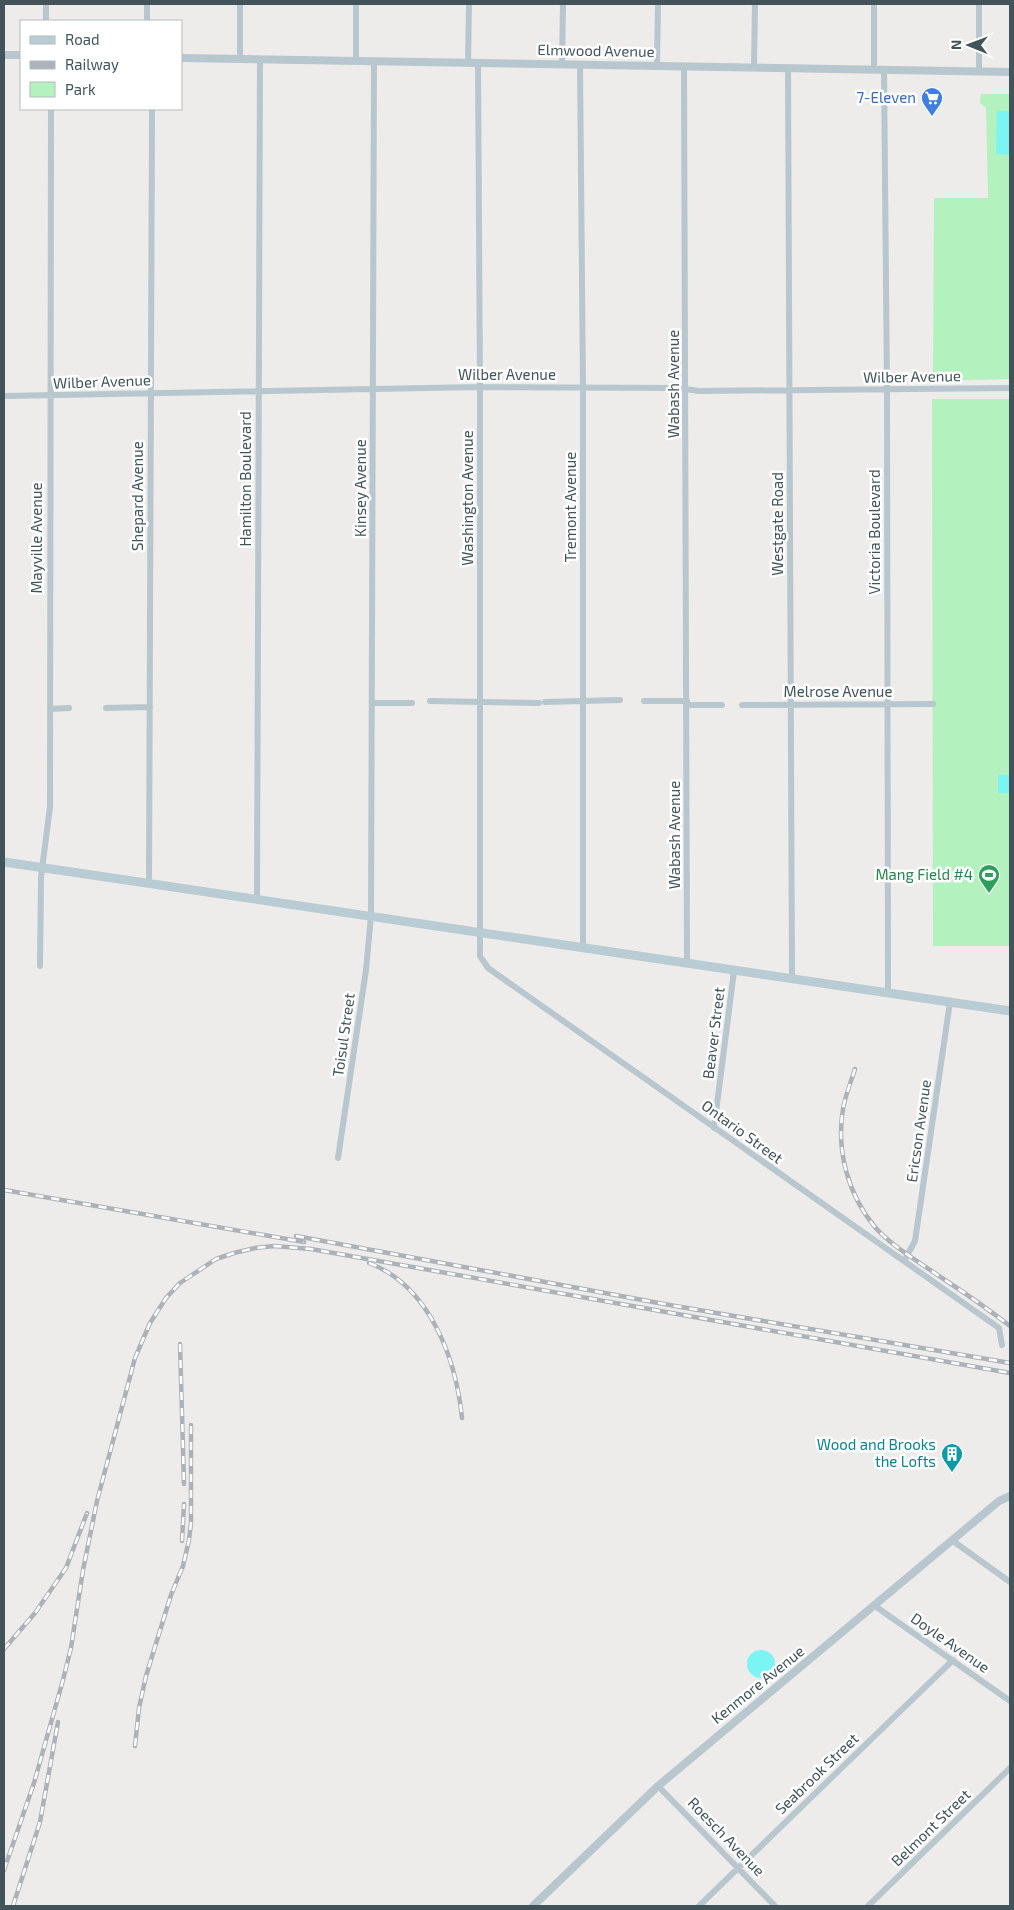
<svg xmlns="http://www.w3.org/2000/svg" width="1014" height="1910" viewBox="0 0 1014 1910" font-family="'Exo 2',sans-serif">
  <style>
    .green { fill: #b3f2be }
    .water { fill: #7bf4f4 }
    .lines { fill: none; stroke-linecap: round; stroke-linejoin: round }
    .minor { stroke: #b7c7cd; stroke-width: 6 }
    .tertiary { stroke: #b7c7cd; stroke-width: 8 }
    .secondary { stroke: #b9ccd4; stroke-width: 9 }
    .rail-casing { stroke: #acb2b7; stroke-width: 4.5 }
    .rail { stroke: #fff; stroke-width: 2.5; stroke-dasharray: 8; stroke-linecap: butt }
    .labels { text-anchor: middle; stroke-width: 5; stroke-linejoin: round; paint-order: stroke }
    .street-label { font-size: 15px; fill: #42545a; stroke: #fff }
    .shop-label { font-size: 15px; fill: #366cbe; stroke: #fff; text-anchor: end }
    .leisure-label { font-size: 15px; fill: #27864d; stroke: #fff; text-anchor: end }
    .culture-label { font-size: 15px; fill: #0d838f; stroke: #fff; text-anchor: end }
  </style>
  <rect width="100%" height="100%" fill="#eeebeb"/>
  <path class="green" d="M 981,94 L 1010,94 L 1010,379 L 933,381 L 934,198 L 988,198 L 986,108 L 980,103 Z
    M 932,399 L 1010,399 L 1010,946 L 933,946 Z"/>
  <path class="water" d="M 997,111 L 1010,111 L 1010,155 L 996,154 Z
    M 998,775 L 1010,775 L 1010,793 L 998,793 Z
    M747 1664a14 14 0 1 1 28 0a14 14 0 1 1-28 0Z"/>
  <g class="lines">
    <path class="minor" d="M 46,21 L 46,4
      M 147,21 L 147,4
      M 240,59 L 240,4
      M 356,61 L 356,4
      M 468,62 L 469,4
      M 478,63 L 480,387 L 480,956 L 488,968 L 999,1328 L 1002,1345
      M 562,65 L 563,4
      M 580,65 L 583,388 L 583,948
      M 657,66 L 658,4
      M 684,67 L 687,964
      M 754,68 L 755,4
      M 788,69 L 792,979
      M 874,70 L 874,4
      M 884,70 L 887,389 L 888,994
      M 979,72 L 979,4
      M 4,396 L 480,387 L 679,388 L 699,391 L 1010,388
      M 430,701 L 539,703
      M 644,701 L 687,701
      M 545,702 L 620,700
      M 372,703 L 412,703
      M 687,705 L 722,705
      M 742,705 L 933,704
      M 106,708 L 150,707
      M 50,709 L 69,708
      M 149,883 L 152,109
      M 257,899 L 260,59
      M 40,966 L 41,877 L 50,807 L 51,109
      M 714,1128 L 734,971
      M 338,1158 L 366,970 L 371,916 L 374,61
      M 904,1261 L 915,1241 L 950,1002
      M 953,1541 L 1010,1582
      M 875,1606 L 1010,1701
      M 658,1786 L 775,1906
      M 699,1906 L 953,1660
      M 868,1906 L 1010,1768"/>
    <path class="tertiary" d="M 4,55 L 21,55
      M 181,58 L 1010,72
      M 533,1906 L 658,1786 L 999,1501 L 1010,1496"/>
    <path class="secondary" d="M 4,862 L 1010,1011"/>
    <g class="rail-casing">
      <path id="rail" d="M 855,1069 C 851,1082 845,1096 843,1109 C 836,1150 848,1195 875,1227 C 890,1245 922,1264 942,1278 C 965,1293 988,1309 1010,1326
        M 4,1190 L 304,1242
        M 296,1236 L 675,1306 L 1010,1363
        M 369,1263 C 430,1286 456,1359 462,1418
        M 180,1344 L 184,1484
        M 182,1541 L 184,1504
        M 4,1649 L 35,1613 L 66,1568 L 87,1513
        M 135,1746 L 139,1708 L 146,1676 L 171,1595 L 183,1566 L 189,1540 L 191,1523 L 191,1425
        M 4,1870 L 34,1783 L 63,1680 L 71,1648 L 83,1570 L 97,1501 L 135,1358 L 150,1323 L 166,1298 L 180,1283 L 216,1259 L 234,1253 L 255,1248 L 274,1246 L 311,1249 L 1010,1373
        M 13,1906 L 40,1822 L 58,1722"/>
    </g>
    <use href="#rail" class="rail"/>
  </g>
  <defs>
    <g id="supermarket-pin" transform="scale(1.125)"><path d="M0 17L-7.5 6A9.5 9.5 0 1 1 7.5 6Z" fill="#3f7fe0" stroke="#fff"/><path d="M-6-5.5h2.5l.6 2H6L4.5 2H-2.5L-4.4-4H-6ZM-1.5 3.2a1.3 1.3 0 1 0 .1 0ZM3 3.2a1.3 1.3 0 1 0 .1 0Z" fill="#fff"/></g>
    <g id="stadium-pin" transform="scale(1.125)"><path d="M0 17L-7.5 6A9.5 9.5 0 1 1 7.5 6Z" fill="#2e9e5b" stroke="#fff"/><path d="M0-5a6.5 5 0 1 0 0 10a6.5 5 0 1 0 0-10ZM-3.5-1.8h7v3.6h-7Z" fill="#fff"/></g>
    <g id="building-pin" transform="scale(1.125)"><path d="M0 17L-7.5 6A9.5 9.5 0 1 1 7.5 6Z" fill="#0f9aa8" stroke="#fff"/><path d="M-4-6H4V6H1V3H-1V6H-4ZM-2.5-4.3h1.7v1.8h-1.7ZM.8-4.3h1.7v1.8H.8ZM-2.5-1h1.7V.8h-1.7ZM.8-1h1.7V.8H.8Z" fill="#fff"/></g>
  </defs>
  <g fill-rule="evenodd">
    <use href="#supermarket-pin" x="932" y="98"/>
    <use href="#stadium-pin" x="989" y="875"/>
    <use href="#building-pin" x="952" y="1454"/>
  </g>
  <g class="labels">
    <g class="street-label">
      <text transform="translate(596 51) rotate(1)" y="5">Elmwood Avenue</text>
      <text x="507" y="380">Wilber Avenue</text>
      <text transform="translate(912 377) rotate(-1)" y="5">Wilber Avenue</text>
      <text transform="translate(102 382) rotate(-2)" y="5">Wilber Avenue</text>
      <text transform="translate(674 384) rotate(-90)" y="5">Wabash Avenue</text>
      <text transform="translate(246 479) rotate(-90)" y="5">Hamilton Boulevard</text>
      <text transform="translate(361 488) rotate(-90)" y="5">Kinsey Avenue</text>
      <text transform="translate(138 496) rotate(-90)" y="5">Shepard Avenue</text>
      <text transform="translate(468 498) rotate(-90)" y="5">Washington Avenue</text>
      <text transform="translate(571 507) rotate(-90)" y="5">Tremont Avenue</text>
      <text transform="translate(778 524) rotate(-90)" y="5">Westgate Road</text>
      <text transform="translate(875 532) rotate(-90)" y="5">Victoria Boulevard</text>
      <text transform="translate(37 538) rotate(-90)" y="5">Mayville Avenue</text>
      <text x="838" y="697">Melrose Avenue</text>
      <text transform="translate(675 835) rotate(-90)" y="5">Wabash Avenue</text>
      <text transform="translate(714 1033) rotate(-83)" y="5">Beaver Street</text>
      <text transform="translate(344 1035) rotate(-82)" y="5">Toisul Street</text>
      <text transform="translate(919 1131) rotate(-82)" y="5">Ericson Avenue</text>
      <text transform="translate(742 1132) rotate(36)" y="5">Ontario Street</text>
      <text transform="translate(950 1643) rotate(35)" y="5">Doyle Avenue</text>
      <text transform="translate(758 1685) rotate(-39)" y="5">Kenmore Avenue</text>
      <text transform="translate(817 1774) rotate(-44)" y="5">Seabrook Street</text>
      <text transform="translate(931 1828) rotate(-44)" y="5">Belmont Street</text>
      <text transform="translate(726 1837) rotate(46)" y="5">Roesch Avenue</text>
    </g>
    <g class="shop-label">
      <text x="916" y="103">7-Eleven</text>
    </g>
    <g class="leisure-label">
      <text x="973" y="880">Mang Field #4</text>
    </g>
    <g class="culture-label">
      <text x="936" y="1450">Wood and Brooks<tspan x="936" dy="17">the Lofts</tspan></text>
    </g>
  </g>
  <rect width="1014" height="1910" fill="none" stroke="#42545a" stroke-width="10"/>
  <rect x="20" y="20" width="162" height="90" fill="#ffffff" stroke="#b3bbbd"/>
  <rect x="30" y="36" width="25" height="8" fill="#b9ccd4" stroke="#b3bbbd"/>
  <text x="65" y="45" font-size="15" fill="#42545a">Road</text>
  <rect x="30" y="61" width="25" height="8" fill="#acb2b7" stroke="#b3bbbd"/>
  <text x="65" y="70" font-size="15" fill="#42545a">Railway</text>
  <rect x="30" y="82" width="25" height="15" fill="#b3f2be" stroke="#b3bbbd"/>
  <text x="65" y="95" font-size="15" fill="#42545a">Park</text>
  <g transform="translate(969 45) rotate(271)" stroke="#ffffff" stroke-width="4" paint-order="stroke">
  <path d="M0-4L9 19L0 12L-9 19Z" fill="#42545a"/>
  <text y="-8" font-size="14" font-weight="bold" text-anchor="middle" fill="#42545a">N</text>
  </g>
</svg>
